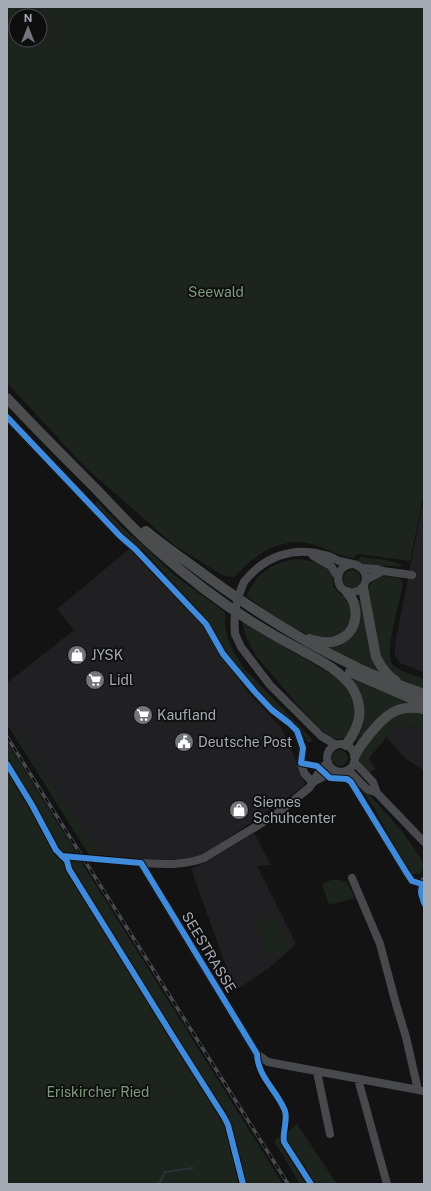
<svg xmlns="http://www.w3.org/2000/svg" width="431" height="1191" viewBox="0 0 431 1191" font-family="'Public Sans',sans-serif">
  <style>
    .built { fill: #202022 }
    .green { fill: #1d241e; fill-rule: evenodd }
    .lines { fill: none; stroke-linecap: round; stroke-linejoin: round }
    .stream { stroke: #2b3338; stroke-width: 2 }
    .minor { stroke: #48494c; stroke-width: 8 }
    .major { stroke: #4a4c4e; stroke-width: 10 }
    .rail-casing { stroke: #484a4c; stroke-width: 3.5 }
    .rail { stroke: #0e0e0f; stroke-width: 2; stroke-dasharray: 6; stroke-linecap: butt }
    .minor-bridge { stroke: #48494c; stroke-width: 8 }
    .cycleway-casing { stroke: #0e0e0f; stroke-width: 8 }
    .cycleway { stroke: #408adc; stroke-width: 6 }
    .labels { text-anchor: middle; stroke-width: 3.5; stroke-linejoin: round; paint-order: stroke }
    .park-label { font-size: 14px; fill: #7d9e7d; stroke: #0e0e0f }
    .poi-label { font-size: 14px; fill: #a5abb4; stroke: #0e0e0f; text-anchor: start }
    .street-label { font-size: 14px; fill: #a5abb4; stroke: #0e0e0f }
  </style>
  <rect width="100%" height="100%" fill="#131314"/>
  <path class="built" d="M 424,505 L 424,672 L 400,663 L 395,655 L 395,645 L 422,506 Z
    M 129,549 L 201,624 L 221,657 L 253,698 L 281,727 L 298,765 L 299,773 L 305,783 L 304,786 L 258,818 L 204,854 L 191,859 L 143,860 L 102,856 L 7,718 L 7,683 L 74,630 L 57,609 Z
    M 396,726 L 424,728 L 424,771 L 405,758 L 386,737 Z
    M 254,833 L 271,865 L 257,866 L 296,944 L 269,968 L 235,991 L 191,869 L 208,861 Z"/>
  <path class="green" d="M 7,7 L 424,7 L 424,493 L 410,561 L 358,554 L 353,558 C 337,556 323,546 307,543 C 278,538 252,556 235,577 L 224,576 L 174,545 L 86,468 L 7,383 ZM 16,16 L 40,16 L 40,40 L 16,40 Z
    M 97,501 L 124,529 L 144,546 L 174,575 L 225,612 L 225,626 L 228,639 L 234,652 L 243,667 L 312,739 L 311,742 L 307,742 L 305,737 L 298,727 L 276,709 L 258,691 L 230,658 L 216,633 L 202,614 L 144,551 L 125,536 L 94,505 Z
    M 361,557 L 387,560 L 402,565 L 402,566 L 367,566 L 356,561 Z
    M 298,559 C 310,561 327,562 332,575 C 333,579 332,584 334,587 C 336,591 342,595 345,598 C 355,608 352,623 342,632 C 337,637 330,640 323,639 C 300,635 266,610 246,596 C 258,572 272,562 298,559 Z
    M343 579a9 9 0 1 1 18 0a9 9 0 1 1-18 0Z
    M 384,576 L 400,578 L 403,583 C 401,599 383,654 393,665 C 401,672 414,675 424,679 L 424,689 C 410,683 397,679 386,668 C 375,658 369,607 366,591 C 371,582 375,579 384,576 Z
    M 358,600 L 360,600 L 369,643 L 381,673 L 321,647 L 343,642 Z
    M 242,622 L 346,683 L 352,692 L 357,718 L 346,738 L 337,739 L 330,737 L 321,730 L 304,712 L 256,656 L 246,637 Z
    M 349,676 L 417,704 L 410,704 L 358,743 L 356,740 C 369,718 366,696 349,676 Z
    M 424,711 L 424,728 L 396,726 L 369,758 L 375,769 L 369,773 L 360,763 L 359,759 L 360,750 L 395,713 Z
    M 7,718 L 96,847 L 102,856 L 89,855 L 7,724 Z
    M 7,742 L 77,854 L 61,853 L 179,1048 L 182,1046 L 70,867 L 68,860 L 81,860 L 82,863 L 283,1184 L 7,1184 L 7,765 L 39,816 L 40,815 L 7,760 Z
    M332 758a8 8 0 1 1 16 0a8 8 0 1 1-16 0Z
    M 358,782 L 402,831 L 422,860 L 423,867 L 420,874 L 413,874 L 409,872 L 374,808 L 357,783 Z
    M 331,880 L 339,880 L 347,882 L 355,898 L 329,905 L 322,884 Z
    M 276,914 L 288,951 L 269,958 L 257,920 Z
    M 297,1124 L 337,1184 L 315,1184 L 312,1180 L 287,1142 L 285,1134 Z
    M 279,1137 L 307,1182 L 308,1184 L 300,1184 L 274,1141 Z"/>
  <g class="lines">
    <path class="stream" d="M 159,1184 L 165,1172 L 193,1168"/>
    <path class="minor" d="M 7,417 L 120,536 L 135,549 L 206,624 L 223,654 L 255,692 L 272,710 L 289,723 L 297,731 L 303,748 L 301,763 L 304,773 L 313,783
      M 313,556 L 331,566 L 338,577
      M 361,568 L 377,569 L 383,571 L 412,575
      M 366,580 L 383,571
      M 244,582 C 264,556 294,546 325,555 C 330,556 335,559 339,561 C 347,563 357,563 362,569 C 370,577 365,590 354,592 C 336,595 331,568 351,564
      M 235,634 L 241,647 L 270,685 L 321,736 L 336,745
      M327 758a14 14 0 1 1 28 0a14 14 0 1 1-28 0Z
      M 354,762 L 373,782 L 377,793 L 424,842
      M 348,770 L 367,789 L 377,793
      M 347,779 L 351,782 L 406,872 L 412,881 L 422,884
      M 313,782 L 335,771
      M 141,863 L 257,1054 L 268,1062 L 424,1091
      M 141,863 C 162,864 183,866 204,858 L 275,815 L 309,788 L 321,769 L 328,762
      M 352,878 L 380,944 L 396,1004 L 406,1037 L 418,1090
      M 424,881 L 421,891 L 424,903
      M 317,1072 L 330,1134
      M 358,1079 L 387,1184"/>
    <path class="major" d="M 7,398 C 36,429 66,459 96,489 C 115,509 135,531 156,549 C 186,576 218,601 252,622 C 265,630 278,638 292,645 C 311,656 341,669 353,689 C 365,710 359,727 346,745
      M 146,531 C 161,544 178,555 194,567 C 245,605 299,640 356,667 C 378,678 401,685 424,694
      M 363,588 L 376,657 C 381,667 387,676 396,681
      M 309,639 C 318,642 327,644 336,641 C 358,634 361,607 347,592
      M 350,672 L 424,704
      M 355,756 C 358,748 364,742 369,735 C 385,715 397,704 424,709"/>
    <g class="rail-casing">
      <path id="rail" d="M 7,737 L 288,1184"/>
    </g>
    <use href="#rail" class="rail"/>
    <path class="minor-bridge" d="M 235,634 C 233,615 236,599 244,582"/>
    <g class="cycleway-casing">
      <path id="cycleway" d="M 7,417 L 120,536 L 135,549 L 206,624 L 223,654 L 255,692 L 272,710 L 289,723 L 297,731 L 303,748 L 301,763 L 317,766 L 330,778 L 347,779 L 351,782 L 406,872 L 412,881 L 422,884 L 421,893 L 424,903
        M 7,764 L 32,805 L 56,850 L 67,861 L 69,869 L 172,1035 L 224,1117 L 228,1125 L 243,1184
        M 62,856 L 141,863 L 257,1054 C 258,1078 277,1090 285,1111 C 288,1121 282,1132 284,1142 L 311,1184"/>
    </g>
    <use href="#cycleway" class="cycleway"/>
  </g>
  <defs>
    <g id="shop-disc" transform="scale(1)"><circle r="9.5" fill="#72767c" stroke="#0e0e0f"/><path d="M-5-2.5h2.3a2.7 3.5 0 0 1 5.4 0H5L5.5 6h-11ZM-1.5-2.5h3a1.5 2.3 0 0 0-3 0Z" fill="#fff"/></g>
    <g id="supermarket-disc" transform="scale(1)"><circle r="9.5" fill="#72767c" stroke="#0e0e0f"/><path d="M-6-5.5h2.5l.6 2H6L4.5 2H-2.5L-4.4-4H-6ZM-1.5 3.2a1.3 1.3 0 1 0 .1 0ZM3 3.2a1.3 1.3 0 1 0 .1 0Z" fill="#fff"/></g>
    <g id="civic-disc" transform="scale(1)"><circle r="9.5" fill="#72767c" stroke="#0e0e0f"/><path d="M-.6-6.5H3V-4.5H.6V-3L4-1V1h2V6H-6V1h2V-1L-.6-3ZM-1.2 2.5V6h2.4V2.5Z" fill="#fff"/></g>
  </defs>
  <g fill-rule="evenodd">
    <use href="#shop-disc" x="77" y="655"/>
    <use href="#supermarket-disc" x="95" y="680"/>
    <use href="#supermarket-disc" x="143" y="715"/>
    <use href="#civic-disc" x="184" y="742"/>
    <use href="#shop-disc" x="239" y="810"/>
  </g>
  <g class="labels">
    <g class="park-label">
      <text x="216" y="297">Seewald</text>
      <text x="98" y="1097">Eriskircher Ried</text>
    </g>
    <g class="poi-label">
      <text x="91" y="660">JYSK</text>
      <text x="109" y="685">Lidl</text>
      <text x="157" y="720">Kaufland</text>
      <text x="198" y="747">Deutsche Post</text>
      <text x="253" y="807">Siemes<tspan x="253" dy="16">Schuhcenter</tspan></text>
    </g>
    <g class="street-label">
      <text transform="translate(209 952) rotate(59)" y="5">SEESTRASSE</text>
    </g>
  </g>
  <rect width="431" height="1191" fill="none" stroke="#a5abb4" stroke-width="16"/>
  <g transform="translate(28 28)"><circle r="19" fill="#0e0e0f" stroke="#4a4d51"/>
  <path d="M0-3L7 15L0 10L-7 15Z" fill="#72767c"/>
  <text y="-6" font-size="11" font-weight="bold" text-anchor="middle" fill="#a5abb4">N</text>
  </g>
</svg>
